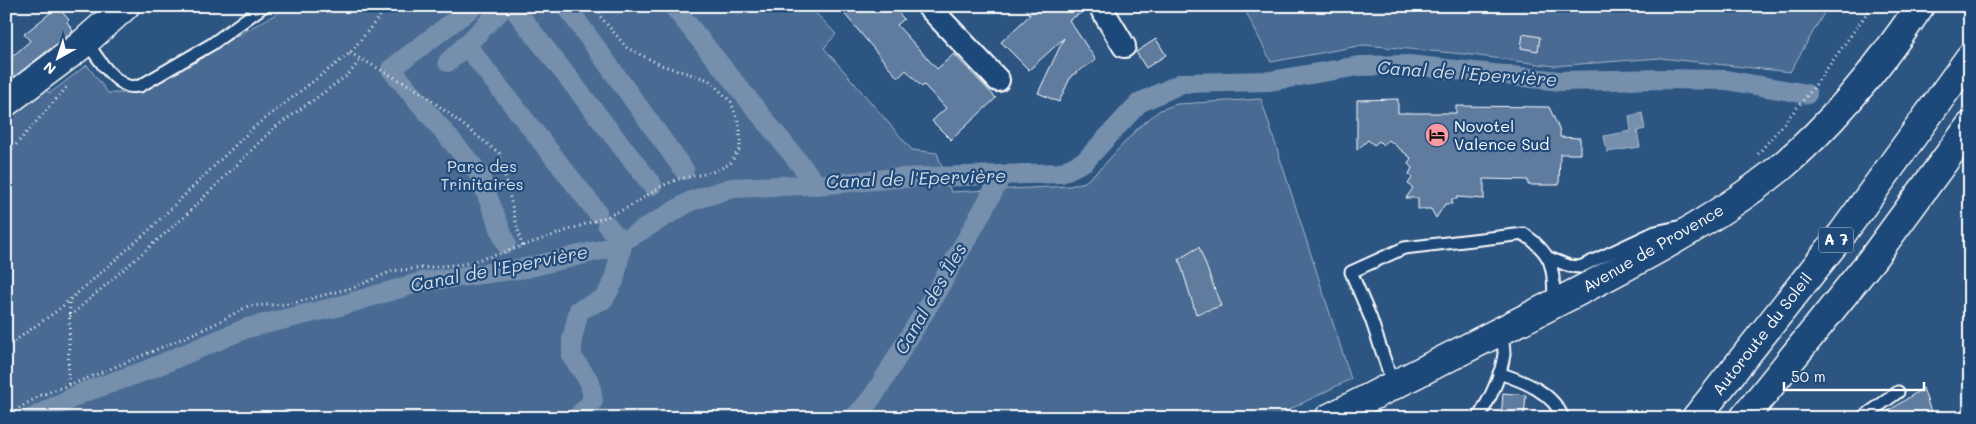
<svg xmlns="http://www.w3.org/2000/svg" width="1976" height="424" viewBox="0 0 1976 424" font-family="Mali,sans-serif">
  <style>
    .green { fill: #486b92; stroke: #a4b5c8 }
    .water { fill: #748fad; stroke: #acbcce }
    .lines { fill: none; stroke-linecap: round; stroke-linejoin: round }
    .canal { stroke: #748fad; stroke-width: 20 }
    .building { fill: #5e7c9f; stroke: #fff }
    .service-casing { stroke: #fff; stroke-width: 15 }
    .minor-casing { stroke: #fff; stroke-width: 26 }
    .tertiary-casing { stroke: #fff; stroke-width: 31 }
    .primary-casing { stroke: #fff; stroke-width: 31 }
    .motorway-casing { stroke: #fff; stroke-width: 31 }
    .path { stroke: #fff; stroke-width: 3; stroke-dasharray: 1 4; stroke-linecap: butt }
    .service { stroke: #1f4a7a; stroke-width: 11 }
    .minor { stroke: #1f4a7a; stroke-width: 22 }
    .tertiary { stroke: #1f4a7a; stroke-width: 28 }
    .primary { stroke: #1f4a7a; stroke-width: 28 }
    .motorway { stroke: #1f4a7a; stroke-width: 28 }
    .labels { text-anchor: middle; stroke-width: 4.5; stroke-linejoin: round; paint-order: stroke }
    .shield { fill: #1f4a7a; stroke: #bcc9d7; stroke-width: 1 }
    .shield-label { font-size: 15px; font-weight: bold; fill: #fff }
    .poi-label { font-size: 16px; fill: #fff; stroke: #1f4a7a; text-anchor: start }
    .park-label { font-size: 16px; fill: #dae1e9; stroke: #1f4a7a }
    .street-label { font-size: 16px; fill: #fff; stroke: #1f4a7a }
    .water-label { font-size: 18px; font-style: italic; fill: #d5dde6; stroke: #1f4a7a }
  </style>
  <rect width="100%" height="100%" fill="#2c5582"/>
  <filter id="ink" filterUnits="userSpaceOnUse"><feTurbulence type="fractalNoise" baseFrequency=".02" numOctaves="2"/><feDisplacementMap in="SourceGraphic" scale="10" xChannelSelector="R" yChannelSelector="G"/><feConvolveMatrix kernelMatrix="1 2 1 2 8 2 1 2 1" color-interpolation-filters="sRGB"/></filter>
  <g filter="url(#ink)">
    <path class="green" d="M 290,6 L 809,6 L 836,34 L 824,48 L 912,150 L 937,153 L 951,192 L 1070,186 L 1085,182 L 1101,168 L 1138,128 L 1160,110 L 1177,104 L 1261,99 L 1351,379 L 1272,418 L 6,418 L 6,118 L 44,89 L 50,93 L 87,65 L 108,93 L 136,93 Z
      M 1243,6 L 1828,6 L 1790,72 L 1660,58 L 1554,66 L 1464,54 L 1364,45 L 1271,62 Z"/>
    <path class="water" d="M 1642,113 L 1645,129 L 1637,131 L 1640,147 L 1607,152 L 1604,136 L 1631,131 L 1629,116 Z"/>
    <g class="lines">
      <path class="canal" d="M 474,6 L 391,69 L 478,172 L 506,244
        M 505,6 L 466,45 L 597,212
        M 512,6 L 652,185
        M 566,6 L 684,170
        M 673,6 L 817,185
        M 448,62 L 466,45
        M 607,225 L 621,242
        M 32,418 L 82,393 L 145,371 L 247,328 L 336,307 L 421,282 L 526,268 L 613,247 L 691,201 L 731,188 L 830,184 L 898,178 L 1061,173 L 1085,161 L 1139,103 L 1182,83 L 1270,81 L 1359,66 L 1409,65 L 1560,81 L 1661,79 L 1726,80 L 1807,94
        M 576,418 L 593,401 L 590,382 L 572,357 L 572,339 L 579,310 L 604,299 L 614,281 L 623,240
        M 853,418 C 874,400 887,374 901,350 C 937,293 970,234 1002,175"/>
    </g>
    <path class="building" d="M 838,6 L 892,6 L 904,19 L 897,25 L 937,69 L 954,54 L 996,98 L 951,140 L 932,121 L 946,108 L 924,85 L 922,87 L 906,70 L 898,78 Z
      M 1023,6 L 1087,6 L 1088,9 L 1069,20 L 1096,60 L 1071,76 L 1059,102 L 1038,93 L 1064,38 L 1029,70 L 1001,42 L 1030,15 Z
      M 58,7 L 69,20 L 67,22 L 73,31 L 14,77 L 6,68 L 6,62 L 30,41 L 24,34 Z
      M 1523,34 L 1540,37 L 1538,51 L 1521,48 Z
      M 1156,39 L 1166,55 L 1146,68 L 1136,52 Z
      M 1398,99 L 1398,113 L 1456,113 L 1456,106 L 1549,107 L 1560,131 L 1560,137 L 1580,138 L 1580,154 L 1560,154 L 1559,185 L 1528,185 L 1528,180 L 1484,179 L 1484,199 L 1457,197 L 1457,199 L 1452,199 L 1452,204 L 1445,204 L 1436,218 L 1431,209 L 1418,209 L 1418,198 L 1406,198 L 1413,188 L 1408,184 L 1412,178 L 1409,174 L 1412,168 L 1408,164 L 1411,158 L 1389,140 L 1383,145 L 1379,141 L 1374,145 L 1368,140 L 1357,150 L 1357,100 Z
      M 1199,247 L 1221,306 L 1196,314 L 1179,259 Z
      M 1923,388 L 1933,418 L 1878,418 Z
      M 1503,393 L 1526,395 L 1524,418 L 1501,418 Z"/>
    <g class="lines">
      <g class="service-casing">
        <path id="service" d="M 86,40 C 95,55 111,80 128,86 C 131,87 136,86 140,86 L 212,44 L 264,6
          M 1549,258 L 1569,266 L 1580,267 L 1655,232 L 1678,227
          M 1499,373 C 1523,381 1553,392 1563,418
          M 1393,385 L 1371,319 L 1351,272 L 1404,248 L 1524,234 C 1555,256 1553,268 1554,303
          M 1478,418 C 1490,399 1501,377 1504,354 C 1504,347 1502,338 1502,330
          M 1862,418 L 1898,392"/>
      </g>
      <g class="minor-casing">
        <path id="minor" d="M 928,6 L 998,80
          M 1100,6 L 1124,46"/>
      </g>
      <g class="tertiary-casing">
        <path id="tertiary" d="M 6,102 L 79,47 L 125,6"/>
      </g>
      <g class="primary-casing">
        <path id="primary" d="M 1329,418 C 1401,382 1472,345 1544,309 C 1626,267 1708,226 1780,168 C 1835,122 1880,65 1920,6"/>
      </g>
      <g class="motorway-casing">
        <path id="motorway" d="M 1696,418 L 1842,234 L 1970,57
          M 1744,418 L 1873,258 L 1970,126"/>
      </g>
      <path class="path" d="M 350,53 L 421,92 L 499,153 L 522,246
        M 1758,154 L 1811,91 L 1872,6
        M 6,156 L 67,87
        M 70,316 L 184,217 L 273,129 L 348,75 L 361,59
        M 6,347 L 58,310 L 146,233 L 254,127 L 350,53 L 388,6
        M 68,384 L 70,300
        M 6,416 L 41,395 L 88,378 L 158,349 L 215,324 L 248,306 L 290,304 L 355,287 L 392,271 L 463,264 L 499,254 L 606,217 L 629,207 L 662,186 L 678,179 L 710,173 L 730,164 L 740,148 L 740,126 L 731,102 L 709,80 L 661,65 L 627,48 L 599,15 L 600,6"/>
      <use href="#service" class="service"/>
      <use href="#minor" class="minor"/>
      <use href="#tertiary" class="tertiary"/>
      <use href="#primary" class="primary"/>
      <use href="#motorway" class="motorway"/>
    </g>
  </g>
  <defs>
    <g id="hotel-disc" transform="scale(1.25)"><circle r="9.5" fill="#ff9aa2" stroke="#1f4a7a"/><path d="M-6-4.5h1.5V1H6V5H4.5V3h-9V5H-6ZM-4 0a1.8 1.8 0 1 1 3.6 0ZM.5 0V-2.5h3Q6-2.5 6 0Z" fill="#111"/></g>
  </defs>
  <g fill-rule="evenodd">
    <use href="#hotel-disc" x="1437" y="135"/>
  </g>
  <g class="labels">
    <rect class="shield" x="1818.5" y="227.5" width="35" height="25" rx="4"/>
    <g class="shield-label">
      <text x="1836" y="245">A 7</text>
    </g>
    <g class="poi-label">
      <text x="1454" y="132">Novotel<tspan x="1454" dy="18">Valence Sud</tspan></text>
    </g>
    <g class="park-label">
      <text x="482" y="172">Parc des<tspan x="482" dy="18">Trinitaires</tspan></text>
    </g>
    <g class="street-label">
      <text transform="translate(1653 248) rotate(-30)" y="6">Avenue de Provence</text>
      <text transform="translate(1762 334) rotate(-52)" y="6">Autoroute du Soleil</text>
    </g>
    <g class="water-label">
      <text transform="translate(1467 74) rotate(4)" y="6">Canal de l'Epervière</text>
      <text transform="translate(916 179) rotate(-2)" y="6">Canal de l'Epervière</text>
      <text transform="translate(499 269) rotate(-11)" y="6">Canal de l'Epervière</text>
      <text transform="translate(931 299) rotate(-60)" y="6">Canal des Îles</text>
    </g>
  </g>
  <rect width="1976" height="424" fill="none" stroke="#1f4a7a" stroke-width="25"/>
  <rect x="12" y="12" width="1951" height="399" fill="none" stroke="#fff" stroke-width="2" filter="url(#ink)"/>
  <g transform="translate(58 58) rotate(219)" stroke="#1f4a7a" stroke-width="4" paint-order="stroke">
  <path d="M0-4L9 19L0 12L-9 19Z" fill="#ffffff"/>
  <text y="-8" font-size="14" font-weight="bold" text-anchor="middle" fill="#ffffff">N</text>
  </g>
  <path d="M1784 382v8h140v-8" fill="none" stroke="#ffffff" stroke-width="2.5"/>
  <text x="1791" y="382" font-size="15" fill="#ffffff" stroke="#1f4a7a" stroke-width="4" paint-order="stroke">50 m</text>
</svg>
